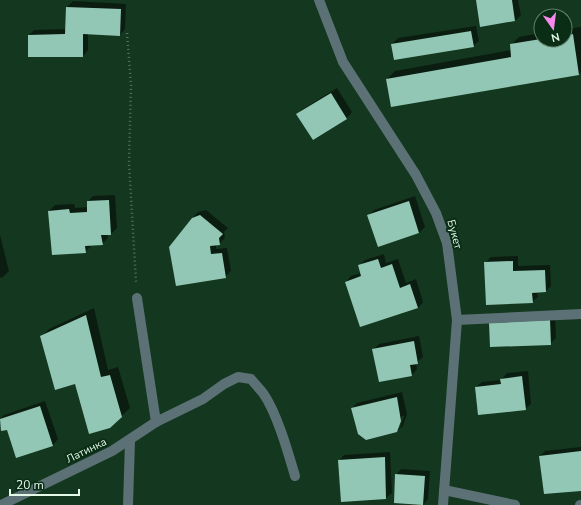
<svg xmlns="http://www.w3.org/2000/svg" width="581" height="505" viewBox="0 0 581 505" font-family="'Nunito Sans',sans-serif">
  <style>
    .shadow { fill: #0007; fill-rule: evenodd }
    .building { fill: #93c7b5 }
    .lines { fill: none; stroke-linecap: round; stroke-linejoin: round }
    .path { stroke: #56745f; stroke-width: 2.5; stroke-dasharray: 1 3; stroke-linecap: butt }
    .service { stroke: #5b7175; stroke-width: 10 }
    .minor { stroke: #5b7175; stroke-width: 10 }
    .labels { text-anchor: middle; stroke-width: 4; stroke-linejoin: round; paint-order: stroke }
    .street-label { font-size: 11px; fill: #e5f9e9; stroke: #092d15 }
  </style>
  <rect width="100%" height="100%" fill="#14371f"/>
  <path class="shadow" d="M 477,0 L 518,0 L 521,15 L 515,21 L 481,26 Z
    M 73,1 L 126,4 L 125,29 L 120,35 L 88,33 L 88,50 L 83,56 L 29,35 L 34,30 L 66,29 L 67,7 Z
    M 476,26 L 479,41 L 473,46 L 392,44 L 398,38 Z
    M 581,27 L 581,72 L 579,74 L 387,79 L 395,71 L 511,50 L 511,45 L 519,37 L 541,33 L 541,40 L 565,40 L 565,29 Z
    M 337,88 L 352,112 L 347,118 L 313,139 L 298,114 L 303,109 Z
    M 115,195 L 117,228 L 111,234 L 107,234 L 108,238 L 102,244 L 91,244 L 91,246 L 85,252 L 49,211 L 55,205 L 74,204 L 75,208 L 88,207 L 88,201 L 93,196 Z
    M 415,196 L 425,227 L 419,233 L 378,245 L 369,215 L 374,210 Z
    M 206,210 L 228,228 L 224,232 L 225,238 L 219,244 L 216,244 L 216,249 L 227,248 L 231,271 L 225,277 L 177,285 L 192,218 L 198,212 Z
    M 0,235 L 9,271 L 3,277 L 0,278 Z
    M 384,254 L 386,263 L 398,259 L 406,283 L 416,279 L 423,302 L 418,308 L 346,282 L 351,276 L 361,273 L 359,266 L 365,260 Z
    M 518,256 L 518,266 L 550,265 L 551,286 L 546,291 L 537,292 L 538,297 L 532,302 L 485,263 L 491,257 Z
    M 94,308 L 108,370 L 118,367 L 130,408 L 109,428 L 41,337 L 49,329 Z
    M 555,315 L 556,338 L 550,344 L 495,317 Z
    M 419,336 L 423,357 L 416,363 L 417,369 L 412,375 L 373,350 L 379,344 Z
    M 528,371 L 531,404 L 525,409 L 476,387 L 482,382 L 501,380 L 507,373 Z
    M 402,392 L 407,414 L 403,426 L 397,431 L 352,408 L 357,403 ZM 402,416 L 404,416 L 400,428 L 398,428 Z
    M 45,401 L 58,439 L 53,445 L 17,457 L 7,428 L 2,430 L 0,419 L 4,415 Z
    M 581,447 L 581,490 L 540,456 L 545,451 Z
    M 390,452 L 392,493 L 386,498 L 339,461 L 344,455 Z
    M 401,469 L 430,471 L 428,499 L 423,505 L 396,475 Z"/>
  <path class="building" d="M 476,0 L 512,0 L 515,21 L 480,27 Z
    M 66,7 L 121,9 L 120,36 L 83,34 L 83,57 L 28,57 L 28,35 L 65,34 Z
    M 471,31 L 474,47 L 394,60 L 391,44 Z
    M 573,34 L 579,75 L 391,107 L 386,79 L 511,57 L 510,44 L 541,39 L 565,40 L 565,36 Z
    M 331,93 L 347,119 L 313,140 L 296,114 Z
    M 109,200 L 111,235 L 101,235 L 103,245 L 85,246 L 86,253 L 52,255 L 48,211 L 69,209 L 70,213 L 87,212 L 87,201 Z
    M 409,201 L 419,233 L 378,247 L 367,215 Z
    M 200,215 L 223,234 L 219,238 L 220,245 L 210,246 L 211,254 L 222,253 L 226,278 L 176,286 L 169,247 L 192,218 Z
    M 378,259 L 381,268 L 392,264 L 400,288 L 410,284 L 418,308 L 360,327 L 345,282 L 361,276 L 358,265 Z
    M 513,261 L 513,271 L 545,270 L 546,292 L 532,293 L 533,303 L 486,305 L 484,262 Z
    M 86,315 L 101,377 L 110,375 L 122,417 L 110,428 L 89,434 L 75,384 L 55,390 L 40,336 Z
    M 550,320 L 551,345 L 490,347 L 489,323 Z
    M 414,341 L 418,364 L 410,365 L 412,376 L 379,382 L 372,349 Z
    M 522,376 L 526,410 L 478,415 L 475,387 L 501,384 L 500,379 Z
    M 397,397 L 401,421 L 397,432 L 366,440 L 358,434 L 351,408 Z
    M 40,406 L 53,446 L 16,458 L 7,430 L 1,431 L 0,419 Z
    M 581,451 L 581,491 L 544,494 L 539,456 Z
    M 385,457 L 386,499 L 341,502 L 338,460 Z
    M 395,474 L 425,476 L 423,505 L 394,503 Z"/>
  <g class="lines">
    <path class="path" d="M 127,33 L 131,85 L 129,163 L 136,282"/>
    <path class="service" d="M 137,298 L 156,422 L 203,399 L 224,384 L 238,377 L 251,379 C 255,384 259,388 263,393 C 277,413 288,452 295,476
      M 457,320 L 581,314
      M 444,490 L 515,505
      M 128,505 L 130,441
      M 580,505 L 581,505"/>
    <path class="minor" d="M 319,0 L 343,62 L 416,175 L 436,213 L 447,243 L 457,320 L 443,505
      M 1,505 L 112,451 L 156,422"/>
  </g>
  <g class="labels">
    <g class="street-label">
      <text transform="translate(455 234) rotate(75)" y="4">Букет</text>
      <text transform="translate(86 450) rotate(-26)" y="4">Латинка</text>
    </g>
  </g>
  <g transform="translate(553 28) rotate(166)"><circle r="19" fill="#092d15" stroke="#617f6a"/>
  <path d="M0-3L7 15L0 10L-7 15Z" fill="#f888eb"/>
  <text y="-6" font-size="11" font-weight="bold" text-anchor="middle" fill="#e5f9e9">N</text>
  </g>
  <path d="M10 489v6h69v-6" fill="none" stroke="#e5f9e9" stroke-width="2"/>
  <text x="16" y="489" font-size="12" fill="#e5f9e9" stroke="#092d15" stroke-width="3" paint-order="stroke">20 m</text>
</svg>
